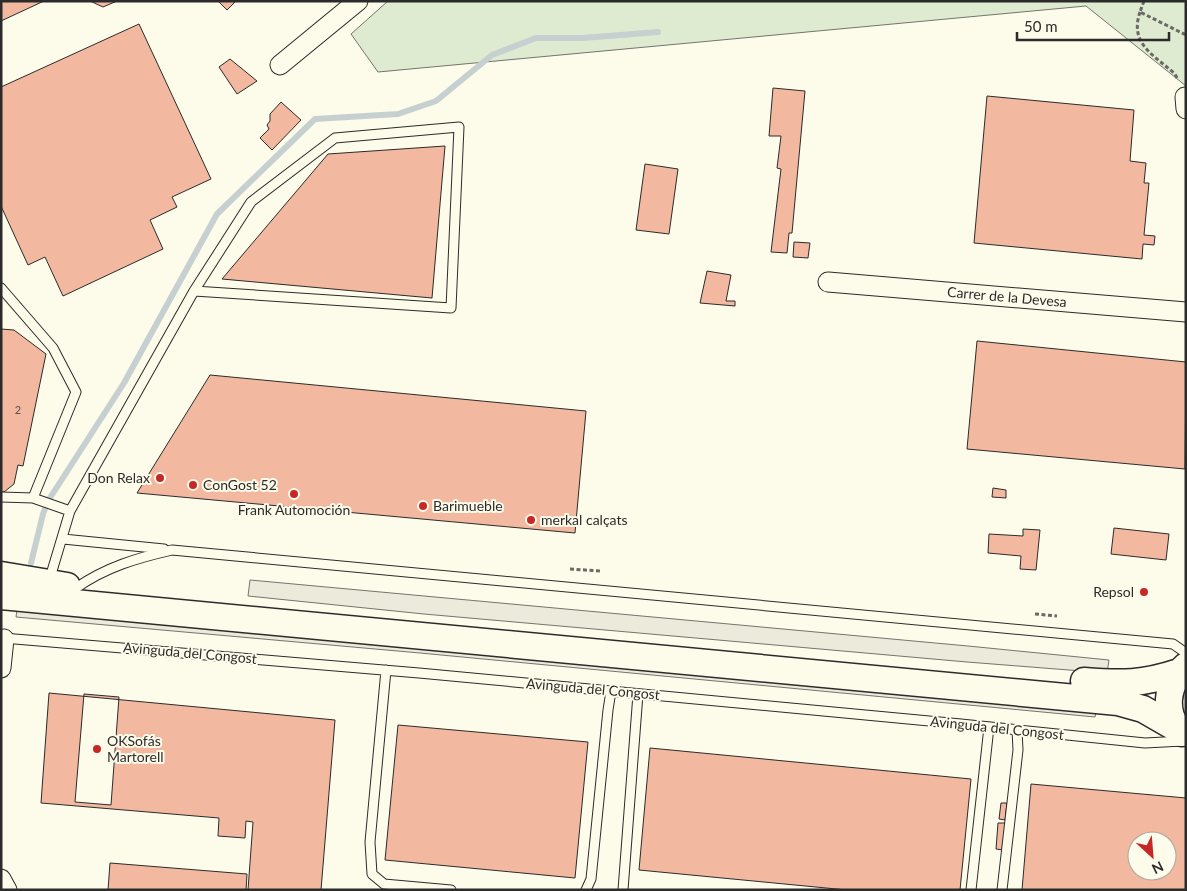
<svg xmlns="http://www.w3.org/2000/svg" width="1187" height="891" viewBox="0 0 1187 891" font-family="Lato,sans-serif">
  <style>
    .green { fill: #deebd1; stroke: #74746e }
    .parking { fill: #eceadb; stroke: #74746e }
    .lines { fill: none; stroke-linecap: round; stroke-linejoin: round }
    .stream { stroke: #c7d0d0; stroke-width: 6 }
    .building { fill: #f2b8a0; stroke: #2b2b2b; fill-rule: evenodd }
    .lane-casing { stroke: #2b2b2b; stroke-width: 11 }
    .street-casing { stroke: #2b2b2b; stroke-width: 21 }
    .secondary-casing { stroke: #2b2b2b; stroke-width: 29 }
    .path { stroke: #6a6964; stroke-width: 3; stroke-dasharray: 4 2.5; stroke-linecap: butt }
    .lane { stroke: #fdfbea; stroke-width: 9 }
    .street { stroke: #fdfbea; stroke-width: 19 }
    .secondary { stroke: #fdfbea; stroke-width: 26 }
    .poi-dot { fill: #c62828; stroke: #fdfbea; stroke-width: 2 }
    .labels { text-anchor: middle; stroke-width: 4; stroke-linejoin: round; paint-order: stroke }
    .number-label { font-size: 11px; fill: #5d4e48 }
    .street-label { font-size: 14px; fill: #2b2b2b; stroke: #fdfbea }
    .poi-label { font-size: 14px; fill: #2b2b2b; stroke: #fdfbea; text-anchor: start }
  </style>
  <rect width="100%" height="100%" fill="#fdfbea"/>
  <path class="green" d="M 388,1 L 1186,1 L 1186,86 L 1086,6 L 378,72 L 351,34 Z"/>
  <path class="parking" d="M 250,580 L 968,646 L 1109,660 L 1107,673 L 967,662 L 424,614 L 248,596 Z
    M 18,603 L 1098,703 L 1095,717 L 420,653 L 16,617 Z"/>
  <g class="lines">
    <path class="stream" d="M 31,563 L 43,514 L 48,501 L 124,383 L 217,214 L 315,119 L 398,114 L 436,101 L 492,55 L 536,38 L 583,38 L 658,32"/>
  </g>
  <path class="building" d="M 1,1 L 44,1 L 1,21 Z
    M 90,1 L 117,1 L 103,7 Z
    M 218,1 L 234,1 L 235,2 L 227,10 Z
    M 139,24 L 211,179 L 172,197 L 177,207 L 150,220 L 163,249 L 63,296 L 45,257 L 28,265 L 1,206 L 1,87 Z
    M 230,59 L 257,81 L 237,94 L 219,67 Z
    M 773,88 L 805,91 L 792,233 L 789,233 L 787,253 L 771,252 L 781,169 L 777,168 L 781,136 L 769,136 Z
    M 987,96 L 1134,110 L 1130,161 L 1146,163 L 1144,183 L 1149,183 L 1144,235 L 1155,236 L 1154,245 L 1143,244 L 1142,259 L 974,243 Z
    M 281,102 L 301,120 L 272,150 L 260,138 L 269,129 L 267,125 L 270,121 L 270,114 Z
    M 445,146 L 432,298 L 222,279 L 328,154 Z
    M 645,164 L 678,169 L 669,234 L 636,230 Z
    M 794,242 L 810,243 L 808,258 L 793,257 Z
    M 707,271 L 731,275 L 726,301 L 735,301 L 735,306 L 700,303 Z
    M 1,329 L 14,330 L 46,354 L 23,466 L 18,465 L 14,484 L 4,492 L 1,492 Z
    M 977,341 L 1186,362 L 1185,469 L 967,449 Z
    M 210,375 L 586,411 L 575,533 L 137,493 Z
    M 993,488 L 1006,490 L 1006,498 L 992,497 Z
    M 1114,528 L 1169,534 L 1166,560 L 1111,554 Z
    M 1023,529 L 1040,530 L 1036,570 L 1020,569 L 1021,556 L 988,553 L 989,534 L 1023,536 Z
    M 49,693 L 335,720 L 321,890 L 248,890 L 253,822 L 246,821 L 245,838 L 218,836 L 219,818 L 41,803 Z
    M 84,694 L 119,697 L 111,805 L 75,802 Z
    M 398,725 L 588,742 L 575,878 L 385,860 Z
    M 650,748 L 971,779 L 960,890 L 847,890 L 639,870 Z
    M 1031,784 L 1186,798 L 1186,890 L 1022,890 ZM 1137,841 L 1167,841 L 1167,871 L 1137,871 Z
    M 1001,803 L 1007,803 L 1005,820 L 999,819 Z
    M 998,823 L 1006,823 L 1003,850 L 996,849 Z
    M 110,863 L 247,874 L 246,890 L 108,890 Z"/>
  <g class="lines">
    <g class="lane-casing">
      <path id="lane" d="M 1,288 L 53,348 L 76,392 L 33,498
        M 1,497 L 33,498 L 70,511
        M 63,539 L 164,549
        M 49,581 L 70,511 L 194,291 L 251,202 L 335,138 L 459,127 L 451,308 L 194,291
        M 76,588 C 106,567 137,558 172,550 L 1173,644 L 1186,653
        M 3,638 L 419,673 L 961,724 L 1145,743 L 1183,741
        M 386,670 L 370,842 L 372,874 L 384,884 L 451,890
        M 586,890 L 591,879 L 608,710 L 611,691
        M 623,890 L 638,694
        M 971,890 L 989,727
        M 1002,890 L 1018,750 L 1017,730"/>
    </g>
    <g class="street-casing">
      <path id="street" d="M 280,65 L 358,1
        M 1185,97 L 1186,109
        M 828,282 L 1186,312
        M 1,668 L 4,639
        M 1,879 L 7,890"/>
    </g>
    <g class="secondary-casing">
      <path id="secondary" d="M 1,575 L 67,586
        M 1,596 L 1118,702 L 1143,709 L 1176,728
        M 1084,681 C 1122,684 1143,684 1179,672
        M 1182,733 C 1162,714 1166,684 1186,666"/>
    </g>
    <path class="path" d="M 1144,1 L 1140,12 L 1186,35
      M 1140,12 C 1129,44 1154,55 1175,74 L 1178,80
      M 570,569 L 600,571
      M 1035,614 L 1057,616"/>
    <use href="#lane" class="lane"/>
    <use href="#street" class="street"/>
    <use href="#secondary" class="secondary"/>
  </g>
  <g class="poi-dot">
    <circle cx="160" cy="478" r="5"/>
    <circle cx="193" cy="485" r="5"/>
    <circle cx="294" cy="494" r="5"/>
    <circle cx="423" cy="506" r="5"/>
    <circle cx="531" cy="520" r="5"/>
    <circle cx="1144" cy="592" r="5"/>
    <circle cx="97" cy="749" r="5"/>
  </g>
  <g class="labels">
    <g class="number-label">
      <text x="18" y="414">2</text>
    </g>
    <g class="street-label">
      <text transform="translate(1007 297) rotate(5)" y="5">Carrer de la Devesa</text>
      <text transform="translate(190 653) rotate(5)" y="5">Avinguda del Congost</text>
      <text transform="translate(593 689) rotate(5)" y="5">Avinguda del Congost</text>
      <text transform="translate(997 728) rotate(6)" y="5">Avinguda del Congost</text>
    </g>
    <g class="poi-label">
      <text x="150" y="483" text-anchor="end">Don Relax</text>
      <text x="203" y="490">ConGost 52</text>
      <text x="433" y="511">Barimueble</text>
      <text x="294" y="515" text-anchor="middle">Frank Automoción</text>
      <text x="541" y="525">merkal calçats</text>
      <text x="1134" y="597" text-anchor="end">Repsol</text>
      <text x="107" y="746">OKSofás<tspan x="107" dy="16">Martorell</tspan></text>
    </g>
  </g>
  <rect width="1187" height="891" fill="none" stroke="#2b2b2b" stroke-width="5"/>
  <g transform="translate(1152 856) rotate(154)"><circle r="24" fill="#fdfbea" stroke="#a9a89e"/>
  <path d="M0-4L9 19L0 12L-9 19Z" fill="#c62828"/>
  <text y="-8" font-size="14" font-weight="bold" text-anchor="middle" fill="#2b2b2b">N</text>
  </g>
  <path d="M1017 32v8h152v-8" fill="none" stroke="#2b2b2b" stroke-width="2.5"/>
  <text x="1024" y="32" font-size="15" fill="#2b2b2b" stroke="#fdfbea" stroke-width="4" paint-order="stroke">50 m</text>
</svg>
